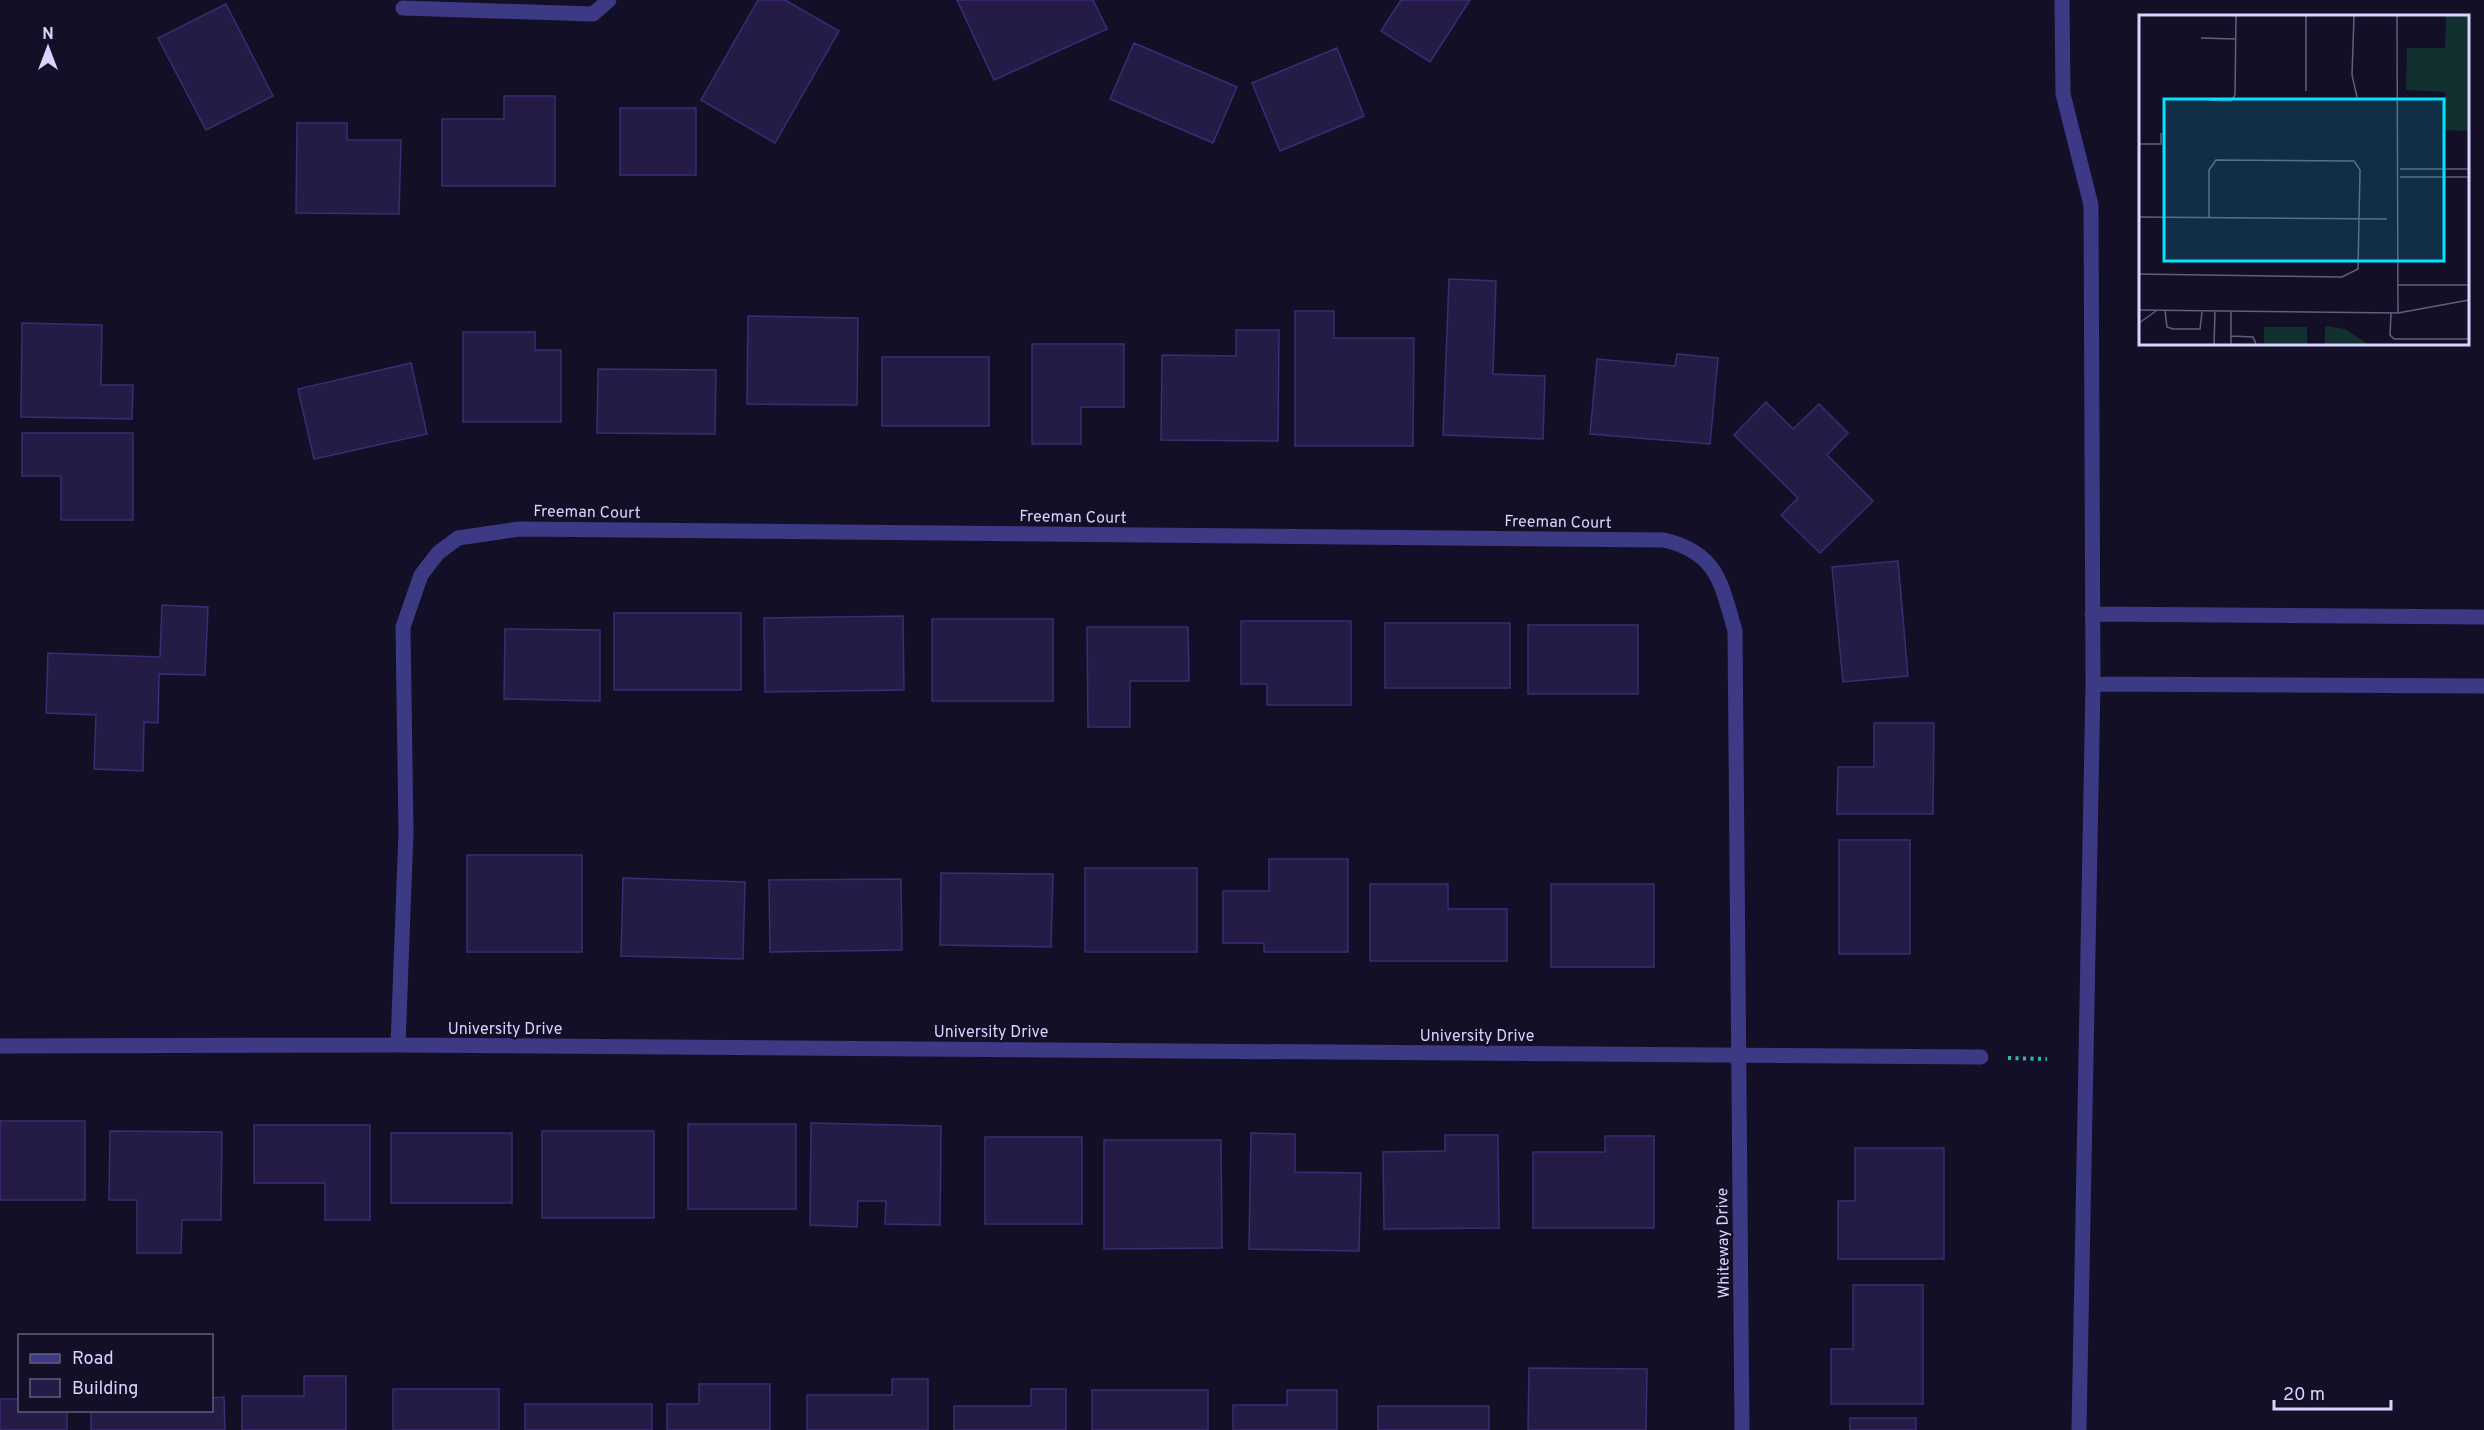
<svg xmlns="http://www.w3.org/2000/svg" width="2484" height="1430" viewBox="0 0 2484 1430" font-family="Overpass,sans-serif">
  <style>
    .building { fill: #241b47; stroke: #3b2d73; stroke-width: 1.5 }
    .lines { fill: none; stroke-linecap: round; stroke-linejoin: round }
    .path { stroke: #2fb8b0; stroke-width: 4; stroke-dasharray: 3 4.5; stroke-linecap: butt }
    .service { stroke: #3d3a85; stroke-width: 15 }
    .minor { stroke: #3d3a85; stroke-width: 15 }
    .labels { text-anchor: middle; stroke-width: 5; stroke-linejoin: round; paint-order: stroke }
    .street-label { font-size: 16px; fill: #d9d4ff; stroke: #130f26 }
    .inset-road { fill: none; stroke: #625e7d; stroke-width: 1.5 }
    .view { fill: #00e5ff; fill-opacity: 0.15; stroke: #00e5ff; stroke-width: 3 }
    .inset-edge { fill: none; stroke: #d9d4ff; stroke-width: 3 }
  </style>
  <rect width="100%" height="100%" fill="#130f26"/>
  <path class="building" d="M 758,0 L 785,0 L 839,31 L 775,143 L 701,100 Z
    M 957,0 L 1093,0 L 1107,29 L 994,80 Z
    M 1401,0 L 1470,0 L 1430,62 L 1381,31 Z
    M 226,4 L 273,96 L 206,130 L 158,38 Z
    M 1134,43 L 1237,87 L 1213,143 L 1110,99 Z
    M 1337,48 L 1364,116 L 1280,151 L 1252,83 Z
    M 504,96 L 555,96 L 555,186 L 442,186 L 442,119 L 504,119 Z
    M 620,108 L 696,108 L 696,175 L 620,175 Z
    M 297,123 L 347,123 L 347,140 L 401,140 L 399,214 L 296,213 Z
    M 1449,279 L 1496,281 L 1493,374 L 1545,376 L 1543,439 L 1443,435 Z
    M 1295,311 L 1334,311 L 1334,338 L 1414,338 L 1413,446 L 1295,446 Z
    M 748,316 L 858,318 L 857,405 L 747,404 Z
    M 22,323 L 102,325 L 101,385 L 133,385 L 132,419 L 21,417 Z
    M 1236,330 L 1279,330 L 1278,441 L 1161,440 L 1162,355 L 1236,356 Z
    M 463,332 L 535,332 L 535,350 L 561,350 L 561,422 L 463,422 Z
    M 1032,344 L 1124,344 L 1124,407 L 1081,407 L 1081,444 L 1032,444 Z
    M 1677,354 L 1718,358 L 1710,444 L 1590,434 L 1597,359 L 1675,366 Z
    M 882,357 L 989,357 L 989,426 L 882,426 Z
    M 411,363 L 427,434 L 314,459 L 298,389 Z
    M 598,369 L 716,370 L 715,434 L 597,433 Z
    M 1766,402 L 1793,429 L 1819,404 L 1848,433 L 1827,455 L 1873,501 L 1820,553 L 1781,515 L 1798,498 L 1734,435 Z
    M 22,433 L 133,433 L 133,520 L 61,520 L 61,476 L 22,476 Z
    M 1898,561 L 1908,676 L 1843,682 L 1832,567 Z
    M 162,605 L 208,607 L 205,675 L 159,674 L 158,723 L 144,722 L 143,771 L 94,769 L 96,715 L 46,713 L 48,653 L 160,657 Z
    M 614,613 L 741,613 L 741,690 L 614,690 Z
    M 903,616 L 904,690 L 765,692 L 764,618 Z
    M 932,619 L 1053,619 L 1053,701 L 932,701 Z
    M 1241,621 L 1351,621 L 1351,705 L 1267,705 L 1267,684 L 1241,684 Z
    M 1385,623 L 1510,623 L 1510,688 L 1385,688 Z
    M 1528,625 L 1638,625 L 1638,694 L 1528,694 Z
    M 1087,627 L 1188,627 L 1189,681 L 1130,681 L 1130,727 L 1088,727 Z
    M 505,629 L 600,630 L 600,701 L 504,699 Z
    M 1874,723 L 1934,723 L 1933,814 L 1837,814 L 1838,767 L 1874,767 Z
    M 1839,840 L 1910,840 L 1910,954 L 1839,954 Z
    M 467,855 L 582,855 L 582,952 L 467,952 Z
    M 1269,859 L 1348,859 L 1348,952 L 1264,952 L 1264,943 L 1223,943 L 1223,891 L 1269,891 Z
    M 1085,868 L 1197,868 L 1197,952 L 1085,952 Z
    M 941,873 L 1053,874 L 1051,947 L 940,945 Z
    M 623,878 L 745,882 L 743,959 L 621,956 Z
    M 901,879 L 902,950 L 770,952 L 769,880 Z
    M 1370,884 L 1448,884 L 1448,909 L 1507,909 L 1507,961 L 1370,961 Z
    M 1551,884 L 1654,884 L 1654,967 L 1551,967 Z
    M 0,1121 L 85,1121 L 85,1200 L 0,1200 Z
    M 811,1123 L 941,1126 L 940,1225 L 885,1224 L 886,1201 L 858,1201 L 857,1227 L 810,1225 Z
    M 688,1124 L 796,1124 L 796,1209 L 688,1209 Z
    M 254,1125 L 370,1125 L 370,1220 L 325,1220 L 325,1183 L 254,1183 Z
    M 110,1131 L 222,1132 L 221,1220 L 182,1220 L 181,1253 L 137,1253 L 137,1200 L 109,1200 Z
    M 542,1131 L 654,1131 L 654,1218 L 542,1218 Z
    M 391,1133 L 512,1133 L 512,1203 L 391,1203 Z
    M 1251,1133 L 1295,1134 L 1295,1172 L 1361,1173 L 1359,1251 L 1249,1249 Z
    M 1445,1135 L 1498,1135 L 1499,1228 L 1384,1229 L 1383,1152 L 1445,1151 Z
    M 1605,1136 L 1654,1136 L 1654,1228 L 1533,1228 L 1533,1152 L 1605,1152 Z
    M 985,1137 L 1082,1137 L 1082,1224 L 985,1224 Z
    M 1104,1140 L 1221,1140 L 1222,1248 L 1104,1249 Z
    M 1855,1148 L 1944,1148 L 1944,1259 L 1838,1259 L 1838,1201 L 1855,1201 Z
    M 1853,1285 L 1923,1285 L 1923,1404 L 1831,1404 L 1831,1349 L 1853,1349 Z
    M 1529,1368 L 1647,1369 L 1646,1430 L 1528,1430 Z
    M 304,1376 L 346,1376 L 346,1430 L 242,1430 L 242,1396 L 304,1396 Z
    M 892,1379 L 928,1379 L 928,1430 L 807,1430 L 807,1395 L 892,1395 Z
    M 699,1384 L 770,1384 L 770,1430 L 667,1430 L 667,1404 L 699,1404 Z
    M 393,1389 L 499,1389 L 499,1430 L 393,1430 Z
    M 1031,1389 L 1066,1389 L 1066,1430 L 954,1430 L 954,1406 L 1031,1406 Z
    M 1092,1390 L 1208,1390 L 1208,1430 L 1092,1430 Z
    M 1287,1390 L 1337,1390 L 1337,1430 L 1233,1430 L 1233,1405 L 1287,1405 Z
    M 224,1397 L 225,1430 L 91,1430 L 91,1410 L 212,1410 L 212,1398 Z
    M 0,1399 L 20,1399 L 20,1410 L 67,1410 L 67,1430 L 0,1430 Z
    M 525,1404 L 652,1404 L 652,1430 L 525,1430 Z
    M 1378,1406 L 1489,1406 L 1489,1430 L 1378,1430 Z
    M 1850,1418 L 1916,1418 L 1916,1430 L 1850,1430 Z"/>
  <g class="lines">
    <path class="path" d="M 2008,1058 L 2047,1059"/>
    <path class="service" d="M 2062,0 L 2063,94 L 2091,205 L 2093,684 L 2079,1430
      M 2092,614 L 2484,617
      M 2093,684 L 2484,686"/>
    <path class="minor" d="M 403,8 L 593,14 L 609,0
      M 398,1045 L 406,832 L 403,627 L 421,575 L 438,553 L 458,538 L 519,529 L 1664,540 C 1718,553 1721,583 1735,631 L 1742,1430
      M 0,1046 L 398,1045 L 1981,1057"/>
  </g>
  <g class="labels">
    <g class="street-label">
      <text transform="translate(587 511) rotate(1)" y="6">Freeman Court</text>
      <text transform="translate(1073 516) rotate(1)" y="6">Freeman Court</text>
      <text transform="translate(1558 521) rotate(1)" y="6">Freeman Court</text>
      <text x="505" y="1034">University Drive</text>
      <text x="991" y="1037">University Drive</text>
      <text x="1477" y="1041">University Drive</text>
      <text transform="translate(1722 1243) rotate(-91)" y="6">Whiteway Drive</text>
    </g>
  </g>
  <g transform="translate(2139 15)">
    <rect width="330" height="330" fill="#130f26"/>
    <path d="M 307,1 L 330,1 L 330,116 L 306,115 L 306,77 L 267,75 L 268,33 L 306,33 ZM 186,311 L 206,314 L 229,329 L 186,329 ZM 125,312 L 168,312 L 168,329 L 125,329 Z" fill="#12302f"/>
    <path class="inset-road" d="M 167,1 L 167,76M 215,1 L 213,60 L 218,82M 258,1 L 259,298M 62,23 L 97,24M 70,85 L 92,86 L 96,80 L 97,1M 0,129 L 22,129 L 22,118M 261,154 L 330,154M 261,162 L 330,162M 0,202 L 248,204M 0,259 L 203,262 L 219,254 L 221,155 L 215,146 L 77,145 L 70,155 L 70,202M 259,270 L 330,270M 0,295 L 259,298 L 330,285M 26,296 L 28,312 L 34,314 L 61,314 L 63,297M 252,298 L 251,320 L 255,324 L 330,324M 0,308 L 17,296M 92,321 L 114,322 L 117,329M 75,329 L 76,297M 92,329 L 92,297"/>
    <path class="view" d="M 25,84 L 305,84 L 305,246 L 25,246 Z"/>
    <rect width="330" height="330" class="inset-edge"/>
  </g>
  <rect x="18" y="1334" width="195" height="78" fill="#130f26" stroke="#625e7d" stroke-width="1.5"/>
  <rect x="30" y="1354" width="30" height="9" fill="#3d3a85" stroke="#625e7d" stroke-width="1.5"/>
  <text x="72" y="1364" font-size="18" fill="#d9d4ff">Road</text>
  <rect x="30" y="1379" width="30" height="18" fill="#241b47" stroke="#625e7d" stroke-width="1.5"/>
  <text x="72" y="1394" font-size="18" fill="#d9d4ff">Building</text>
  <g transform="translate(48 48)" stroke="#130f26" stroke-width="4.5" paint-order="stroke">
  <path d="M0-4.5L10 22L0 15L-10 22Z" fill="#d9d4ff"/>
  <text y="-9" font-size="16" font-weight="bold" text-anchor="middle" fill="#d9d4ff">N</text>
  </g>
  <path d="M2274 1400v9h117v-9" fill="none" stroke="#d9d4ff" stroke-width="3"/>
  <text x="2283" y="1400" font-size="18" fill="#d9d4ff" stroke="#130f26" stroke-width="4.5" paint-order="stroke">20 m</text>
</svg>
